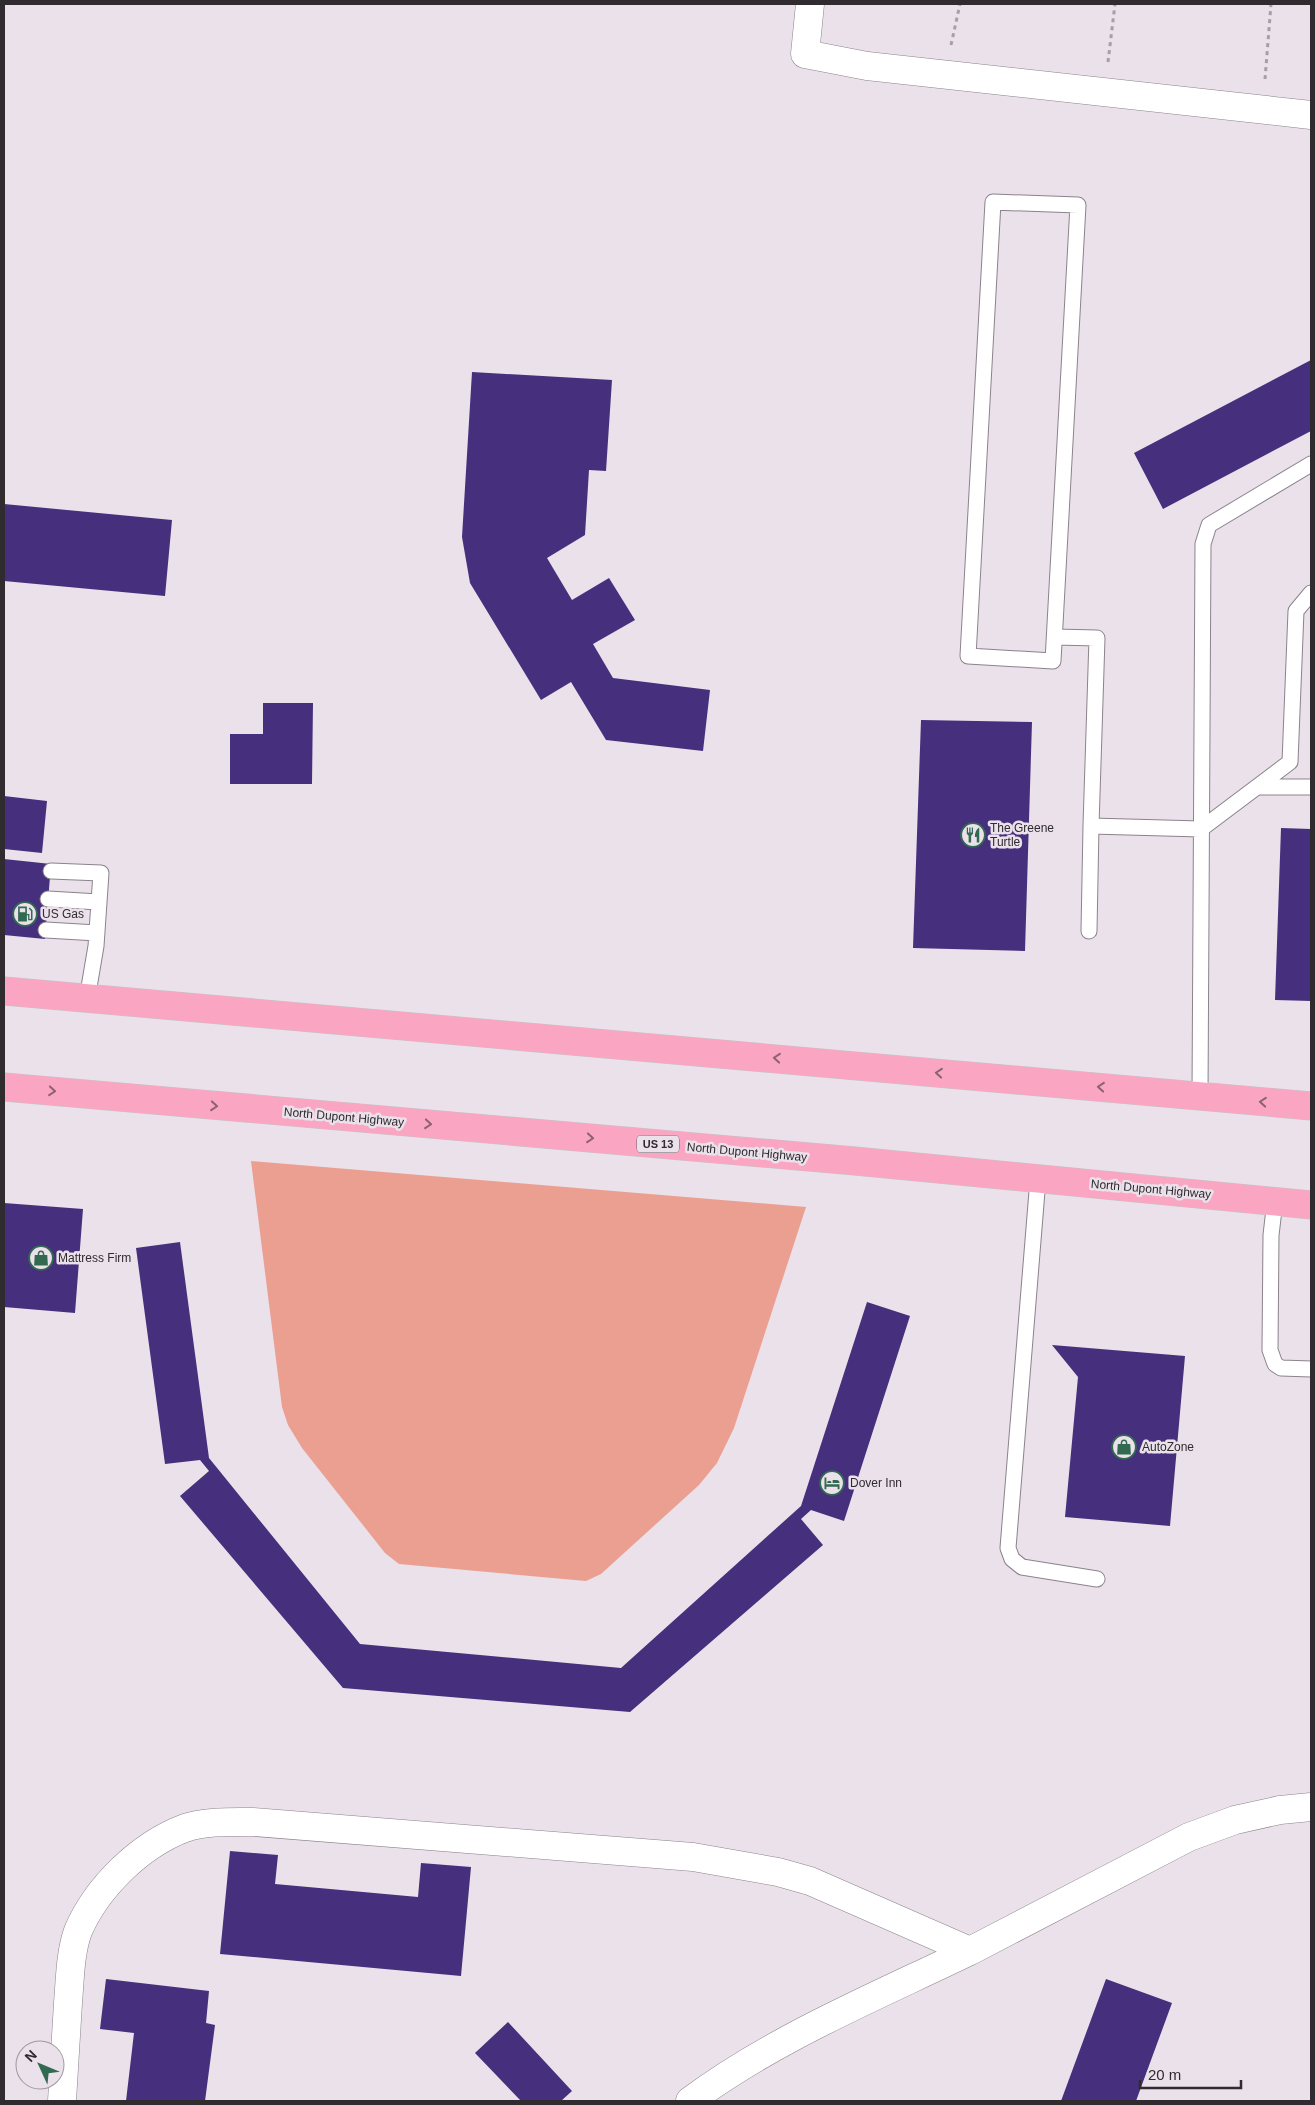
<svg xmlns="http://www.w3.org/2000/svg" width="1315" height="2105" viewBox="0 0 1315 2105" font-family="Helvetica,sans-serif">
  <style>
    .green { fill: #ea9f91 }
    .building { fill: #462f7c }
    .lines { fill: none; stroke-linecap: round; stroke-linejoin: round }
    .lane-casing { stroke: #8b838b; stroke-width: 17 }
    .street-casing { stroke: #8b838b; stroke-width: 29 }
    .highway-casing { stroke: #c5c4c5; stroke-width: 29 }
    .path { stroke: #a69fa6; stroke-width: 3; stroke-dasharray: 4 4; stroke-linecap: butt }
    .lane { stroke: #fff; stroke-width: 15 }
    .street { stroke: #fff; stroke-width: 28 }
    .highway { stroke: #faa6c2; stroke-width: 28 }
    .oneway { stroke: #8a6271 }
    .labels { text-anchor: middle; stroke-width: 5; stroke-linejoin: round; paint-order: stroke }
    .shield { fill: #eae1ea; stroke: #676267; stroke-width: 1 }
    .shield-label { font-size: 11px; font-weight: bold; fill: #2f2b2f }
    .poi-label { font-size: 12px; fill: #2f2b2f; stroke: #eae1ea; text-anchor: start }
    .street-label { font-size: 12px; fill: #2f2b2f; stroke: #eae1ea }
  </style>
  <rect width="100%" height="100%" fill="#eae1ea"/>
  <path class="green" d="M 251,1161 L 806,1207 L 734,1428 L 717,1463 L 699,1485 L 601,1574 L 586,1581 L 399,1564 L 385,1553 L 302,1448 L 288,1425 L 282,1407 Z"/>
  <path class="building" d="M 1311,360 L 1311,431 L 1163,509 L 1134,453 Z
    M 472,372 L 612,380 L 606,471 L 589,470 L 585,535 L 547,558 L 572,600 L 609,578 L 635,620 L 593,644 L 613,678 L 710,690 L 703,751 L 606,740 L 571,682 L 541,700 L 470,583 L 462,537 Z
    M 4,504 L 172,520 L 165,596 L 4,581 Z
    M 263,703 L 313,703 L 312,784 L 230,784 L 230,734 L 263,734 Z
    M 921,720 L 1032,722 L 1025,951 L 913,948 Z
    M 4,796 L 47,801 L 42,853 L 4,849 Z
    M 1281,828 L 1311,829 L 1311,1001 L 1275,1000 Z
    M 4,859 L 51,864 L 45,939 L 4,935 Z
    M 4,1203 L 83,1209 L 75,1313 L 4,1307 Z
    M 180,1242 L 209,1458 L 360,1644 L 621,1668 L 801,1506 L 867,1302 L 910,1316 L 844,1521 L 811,1510 L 801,1519 L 823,1545 L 630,1712 L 343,1688 L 180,1496 L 209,1471 L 200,1460 L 165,1464 L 136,1248 Z
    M 1052,1345 L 1185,1356 L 1170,1526 L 1065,1517 L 1078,1377 Z
    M 230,1851 L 278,1855 L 275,1884 L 418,1897 L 421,1863 L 471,1867 L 461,1976 L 220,1954 Z
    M 106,1979 L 209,1991 L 206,2023 L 215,2025 L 205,2101 L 126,2101 L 134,2033 L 100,2029 Z
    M 1106,1979 L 1172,2003 L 1136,2101 L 1061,2101 Z
    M 508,2022 L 572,2091 L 561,2101 L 521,2101 L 475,2053 Z"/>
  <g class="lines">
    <g class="lane-casing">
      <path id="lane" d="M 993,202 L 1078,205 L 1053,661 L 968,656 Z
        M 1055,637 L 1097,638 L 1091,826 L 1201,829 L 1290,762 L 1296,611 L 1311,593
        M 1257,787 L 1311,787
        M 51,871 L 101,873 L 96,946 L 87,999
        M 48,899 L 99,902
        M 46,930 L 97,933
        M 1089,931 L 1091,826
        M 1200,1096 L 1203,544 L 1209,525 L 1311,464
        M 1038,1179 L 1008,1548 L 1012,1559 L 1022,1567 L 1097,1579
        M 1275,1201 L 1271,1235 L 1270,1350 L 1275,1364 L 1281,1368 L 1311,1369"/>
    </g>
    <g class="street-casing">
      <path id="street" d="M 810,4 L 805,54 L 867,66 L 1311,115
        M 970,1951 L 1189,1837 L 1235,1820 L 1280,1810 L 1311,1807
        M 62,2101 C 64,2068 66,2036 68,2003 C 70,1980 70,1953 78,1931 C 97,1887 140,1845 185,1828 C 205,1821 231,1822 253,1822 L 693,1857 L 778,1872 L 810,1881 L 970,1951 C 875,1997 775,2038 690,2101"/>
    </g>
    <g class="highway-casing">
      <path id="highway" d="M 4,991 L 1311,1106
        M 4,1087 L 855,1161 L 1311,1205"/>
    </g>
    <path class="path" d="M 951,45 L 960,4
      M 1108,62 L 1115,4
      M 1265,79 L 1271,4"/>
    <use href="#lane" class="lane"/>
    <use href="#street" class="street"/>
    <use href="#highway" class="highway"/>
  </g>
  <defs><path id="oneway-chevron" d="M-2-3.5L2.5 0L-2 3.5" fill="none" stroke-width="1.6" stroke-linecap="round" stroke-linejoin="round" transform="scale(1.25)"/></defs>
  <g class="oneway">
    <use href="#oneway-chevron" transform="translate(777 1058) rotate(-175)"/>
    <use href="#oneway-chevron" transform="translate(939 1073) rotate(-175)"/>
    <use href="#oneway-chevron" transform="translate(1101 1087) rotate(-175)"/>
    <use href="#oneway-chevron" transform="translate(52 1091) rotate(5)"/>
    <use href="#oneway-chevron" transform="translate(1263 1102) rotate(-175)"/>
    <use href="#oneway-chevron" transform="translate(214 1106) rotate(5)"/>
    <use href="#oneway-chevron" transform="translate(428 1124) rotate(5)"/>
    <use href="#oneway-chevron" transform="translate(590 1138) rotate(5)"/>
  </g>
  <defs>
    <g id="restaurant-ring" transform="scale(1.25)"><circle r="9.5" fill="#eae1ea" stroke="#326a51" stroke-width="1.5"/><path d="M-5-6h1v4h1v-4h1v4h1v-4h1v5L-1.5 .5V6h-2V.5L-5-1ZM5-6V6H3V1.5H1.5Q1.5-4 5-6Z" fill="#326a51"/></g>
    <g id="fuel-ring" transform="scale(1.25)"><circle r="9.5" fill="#eae1ea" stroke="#326a51" stroke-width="1.5"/><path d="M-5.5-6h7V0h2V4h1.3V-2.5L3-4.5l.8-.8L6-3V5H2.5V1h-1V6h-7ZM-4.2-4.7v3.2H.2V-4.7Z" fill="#326a51"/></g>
    <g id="shop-ring" transform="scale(1.25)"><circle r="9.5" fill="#eae1ea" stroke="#326a51" stroke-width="1.5"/><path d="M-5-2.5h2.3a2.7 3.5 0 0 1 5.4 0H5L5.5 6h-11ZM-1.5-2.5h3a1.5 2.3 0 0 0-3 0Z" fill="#326a51"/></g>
    <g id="hotel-ring" transform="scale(1.25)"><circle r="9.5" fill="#eae1ea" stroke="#326a51" stroke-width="1.5"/><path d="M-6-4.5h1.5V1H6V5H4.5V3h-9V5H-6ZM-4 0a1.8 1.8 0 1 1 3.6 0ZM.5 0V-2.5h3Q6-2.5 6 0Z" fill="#326a51"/></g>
  </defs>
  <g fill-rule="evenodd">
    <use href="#restaurant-ring" x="973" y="835"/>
    <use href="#fuel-ring" x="25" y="914"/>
    <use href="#shop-ring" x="41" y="1258"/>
    <use href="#shop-ring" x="1124" y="1447"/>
    <use href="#hotel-ring" x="832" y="1483"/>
  </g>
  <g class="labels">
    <rect class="shield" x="637" y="1135.5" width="42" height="17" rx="4"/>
    <g class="shield-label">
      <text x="658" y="1148">US 13</text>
    </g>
    <g class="poi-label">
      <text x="990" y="832">The Greene<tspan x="990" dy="14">Turtle</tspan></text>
      <text x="42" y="918">US Gas</text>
      <text x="58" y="1262">Mattress Firm</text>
      <text x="1142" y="1451">AutoZone</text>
      <text x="850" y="1487">Dover Inn</text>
    </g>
    <g class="street-label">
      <text transform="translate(344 1117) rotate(5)" y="4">North Dupont Highway</text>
      <text transform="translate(747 1152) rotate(5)" y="4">North Dupont Highway</text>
      <text transform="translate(1151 1189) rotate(5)" y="4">North Dupont Highway</text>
    </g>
  </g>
  <rect width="1315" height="2105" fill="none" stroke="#2f2b2f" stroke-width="10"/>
  <g transform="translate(40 2065) rotate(314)"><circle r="24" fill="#eae1ea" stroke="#9f989f"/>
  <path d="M0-4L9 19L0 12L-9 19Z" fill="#326a51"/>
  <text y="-8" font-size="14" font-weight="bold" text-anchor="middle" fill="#2f2b2f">N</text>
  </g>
  <path d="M1140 2080v8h101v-8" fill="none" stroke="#2f2b2f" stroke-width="2.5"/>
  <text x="1148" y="2080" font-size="15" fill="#2f2b2f" stroke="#eae1ea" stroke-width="4" paint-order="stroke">20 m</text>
</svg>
